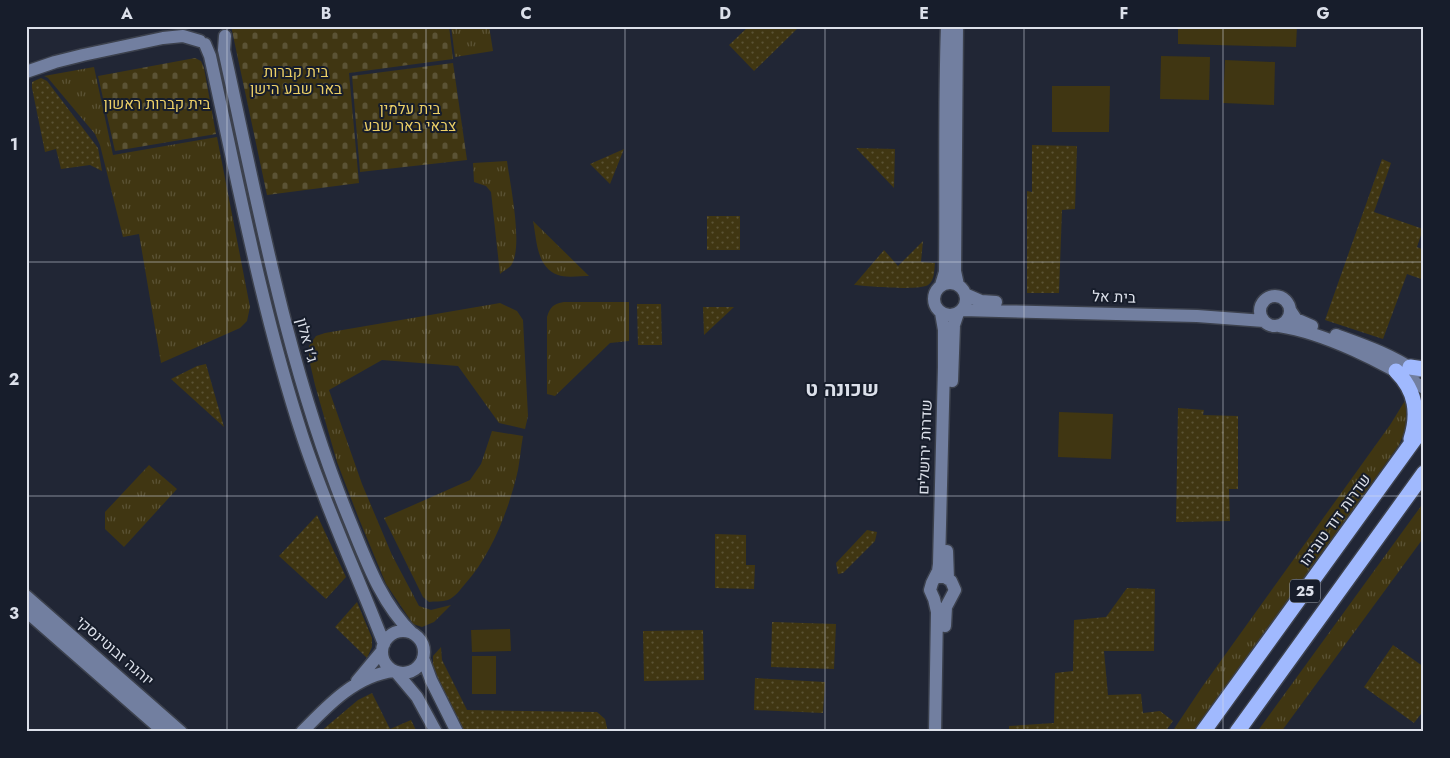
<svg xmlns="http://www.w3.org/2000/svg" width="1450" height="758" viewBox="0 0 1450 758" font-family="Jost,Heebo,sans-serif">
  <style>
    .grass { fill: url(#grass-tufts) }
    .cemetery { fill: url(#cemetery-stones) }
    .park { fill: url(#park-dots) }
    .garden { fill: #403612 }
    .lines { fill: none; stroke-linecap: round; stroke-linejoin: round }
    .secondary-casing { stroke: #3c414d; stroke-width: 15 }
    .highway-casing { stroke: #3c414d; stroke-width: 18 }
    .secondary { stroke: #727fa0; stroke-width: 12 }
    .highway { stroke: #a0b9fe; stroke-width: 15 }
    .grid { fill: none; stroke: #dce0ea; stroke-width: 1; stroke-opacity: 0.55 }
    .labels { text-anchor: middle; stroke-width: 4; stroke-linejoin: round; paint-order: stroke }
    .shield { fill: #171d2b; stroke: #a1a6b1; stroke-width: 1 }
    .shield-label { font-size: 14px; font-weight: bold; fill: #dce0ea }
    .park-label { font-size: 15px; fill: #edd067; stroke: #171d2b }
    .street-label { font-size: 15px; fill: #dce0ea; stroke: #171d2b }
    .district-label { font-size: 20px; font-weight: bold; fill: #dce0ea; stroke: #171d2b }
    .neatline { fill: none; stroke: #dce0ea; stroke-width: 2 }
    .grid-label { font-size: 16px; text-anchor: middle; font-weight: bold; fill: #dce0ea }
  </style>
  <defs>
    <pattern id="grass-tufts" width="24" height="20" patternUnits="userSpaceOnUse" patternTransform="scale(1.25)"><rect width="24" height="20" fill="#403612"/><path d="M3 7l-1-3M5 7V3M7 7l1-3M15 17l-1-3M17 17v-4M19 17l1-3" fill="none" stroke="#5b5335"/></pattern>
    <pattern id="cemetery-stones" width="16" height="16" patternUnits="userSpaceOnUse" patternTransform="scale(1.25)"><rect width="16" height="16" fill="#403612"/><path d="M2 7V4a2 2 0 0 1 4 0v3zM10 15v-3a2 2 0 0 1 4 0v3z" fill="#5b5335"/></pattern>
    <pattern id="park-dots" width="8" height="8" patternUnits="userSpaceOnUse" patternTransform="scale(1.25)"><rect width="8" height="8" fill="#403612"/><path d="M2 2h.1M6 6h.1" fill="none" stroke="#5b5335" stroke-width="1.8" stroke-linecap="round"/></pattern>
  </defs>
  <rect width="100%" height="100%" fill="#212635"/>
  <path class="grass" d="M 451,26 L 489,26 L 493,51 L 455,57 Z
    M 94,67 L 113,155 L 217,137 L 250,307 L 247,321 L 240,328 L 161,363 L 139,234 L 123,237 L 100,145 L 95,134 L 48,78 L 44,76 Z
    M 507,161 C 510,184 523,244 512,264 C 510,268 503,271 500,274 L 491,192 L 486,186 L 474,182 L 473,163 Z
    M 533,221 L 589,276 C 581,276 565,278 558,275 C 536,267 537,240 533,221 Z
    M 564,302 L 629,302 L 629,341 L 610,343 L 555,396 L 547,394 L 547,317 C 550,307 553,304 564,302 Z
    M 500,303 L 517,311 L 523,320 L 528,416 L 525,429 L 499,423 L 458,366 L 382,360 L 329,390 L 362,484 L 392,555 L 419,606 L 431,610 L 451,605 L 434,622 L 422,627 L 413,624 L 386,584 L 359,519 L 337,462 L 315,385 L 309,359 L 309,346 L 316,336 L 325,333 Z
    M 1406,399 L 1409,421 L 1399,445 L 1319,557 L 1201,725 L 1196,732 L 1172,732 L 1202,687 L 1390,425 Z
    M 492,431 L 523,436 C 521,447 520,459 518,470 C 509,509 492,554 465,584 C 460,590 455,597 448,600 C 442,602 434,601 429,602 L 423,597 L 384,518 L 470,480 L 481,464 Z
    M 149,465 L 177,489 L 124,547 L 105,529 L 105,512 Z
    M 1424,502 L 1424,537 L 1419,544 L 1281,732 L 1257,732 Z"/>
  <path class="cemetery" d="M 231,26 L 449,26 L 453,59 L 349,73 L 359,183 L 267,195 Z
    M 195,58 L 201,61 L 204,68 L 216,134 L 115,151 L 98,76 Z
    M 453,63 L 467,160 L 360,172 L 352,76 Z"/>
  <path class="park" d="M 749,26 L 800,26 L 754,71 L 729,45 Z
    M 41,78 L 47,81 L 98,148 L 102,171 L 90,165 L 61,169 L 56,149 L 45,152 L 32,88 L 32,82 Z
    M 1032,145 L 1077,146 L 1075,209 L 1062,210 L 1059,293 L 1027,293 L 1027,191 L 1032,192 Z
    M 856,148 L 895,149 L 894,188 Z
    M 624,149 L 610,184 L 590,164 Z
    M 1382,159 L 1391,163 L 1374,212 L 1423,229 L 1417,247 L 1424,250 L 1424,280 L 1407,274 L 1383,339 L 1325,320 Z
    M 707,216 L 740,216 L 740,250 L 707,250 Z
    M 923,241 L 921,262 L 935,263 C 934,270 935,280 928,285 C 919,291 867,286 854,285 L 884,250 L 898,266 Z
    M 637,304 L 661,304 L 662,345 L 638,345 Z
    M 703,307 L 734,307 L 704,335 Z
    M 206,364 L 224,427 L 171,379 L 197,366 Z
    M 1178,408 L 1204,410 L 1203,415 L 1238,416 L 1238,489 L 1229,489 L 1230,521 L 1176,522 Z
    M 317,515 L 346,577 L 326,599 L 279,556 Z
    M 867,530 L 877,532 L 875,541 L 843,573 L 838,574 L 836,563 Z
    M 715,534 L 746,535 L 746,565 L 755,565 L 754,589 L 715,588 Z
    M 1127,588 L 1155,589 L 1154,651 L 1104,651 L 1108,695 L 1141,694 L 1143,713 L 1160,711 L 1173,721 L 1165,732 L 1009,732 L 1009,726 L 1054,723 L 1055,673 L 1073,671 L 1074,620 L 1106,617 Z
    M 357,602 L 372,638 L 372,647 L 367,658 L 335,627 Z
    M 772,622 L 836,624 L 834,669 L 771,667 Z
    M 703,630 L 704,680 L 644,681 L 643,631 Z
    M 1393,645 L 1424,667 L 1424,710 L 1414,723 L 1364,687 Z
    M 441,647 L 442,660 L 467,710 L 597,712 L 605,719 L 608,732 L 463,732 L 433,673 L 433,656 Z
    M 755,678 L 825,682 L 823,713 L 754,710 Z
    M 372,693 L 390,729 L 411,720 L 417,732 L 320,732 L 358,700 Z"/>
  <path class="garden" d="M 1178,26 L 1297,26 L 1296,47 L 1178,44 Z
    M 1161,56 L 1210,57 L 1209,100 L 1160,99 Z
    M 1225,60 L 1275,62 L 1274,105 L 1223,103 Z
    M 1052,86 L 1110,86 L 1109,132 L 1052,132 Z
    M 1059,412 L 1113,414 L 1111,459 L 1058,457 Z
    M 510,629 L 511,651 L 472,652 L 471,630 Z
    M 472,656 L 496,656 L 496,694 L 472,694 Z"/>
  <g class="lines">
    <g class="secondary-casing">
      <path id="secondary" d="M 957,26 L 955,271 L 958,285
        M 225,36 L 224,50 C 259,209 288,371 350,521 C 366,560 381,603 412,633
        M 205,44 L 210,56 C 238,183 262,312 302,435 C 325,506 357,574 384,644
        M 26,72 L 55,62 L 83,55 L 163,38 L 183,36 L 200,41
        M934 299a16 16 0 1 1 32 0a16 16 0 1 1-32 0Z
        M 941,285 L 945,272 C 946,190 944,108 947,26
        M 965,294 L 981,301 L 996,302
        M1260 311a15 15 0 1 1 30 0a15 15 0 1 1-30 0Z
        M 962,310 L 1197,316 L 1264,321
        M 1290,310 L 1296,319 L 1312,326
        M 1279,326 C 1326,333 1384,363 1424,388
        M 1336,335 C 1366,346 1390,354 1417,372
        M 952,381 L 954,325 L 958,313
        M 947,551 L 948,579
        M 941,577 L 945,577 L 951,581 L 955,590 L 946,607 L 945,626
        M 26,596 L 181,732
        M 26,611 L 164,732
        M382 652a21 21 0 1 1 42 0a21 21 0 1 1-42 0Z
        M 423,658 L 431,680 L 457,732
        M 396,672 L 417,697 L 436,732
        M 357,681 L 382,651
        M 302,732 C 327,706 356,675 394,671
        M 935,732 L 937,612 L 934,599 L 930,590 L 932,583 L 938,571 L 939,564 L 944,367 L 944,330 L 941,313"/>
    </g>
    <g class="highway-casing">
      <path id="highway" d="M 1410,367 L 1424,369
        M 1396,371 C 1416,391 1419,413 1411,439
        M 1203,732 L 1424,426
        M 1237,732 L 1424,473"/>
    </g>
    <use href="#secondary" class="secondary"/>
    <use href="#highway" class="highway"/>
  </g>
  <path class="grid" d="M 227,26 L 227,732M 426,26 L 426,732M 625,26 L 625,732M 825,26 L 825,732M 1024,26 L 1024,732M 1223,26 L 1223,732M 26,262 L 1424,262M 26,496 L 1424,496"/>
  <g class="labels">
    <rect class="shield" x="1290" y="579.5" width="30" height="23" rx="4"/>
    <g class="shield-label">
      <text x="1305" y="596">25</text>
    </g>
    <g class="park-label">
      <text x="296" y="77">בית קברות<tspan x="296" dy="17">באר שבע הישן</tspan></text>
      <text x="157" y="109">בית קברות ראשון</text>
      <text x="410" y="114">בית עלמין<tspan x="410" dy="17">צבאי באר שבע</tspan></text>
    </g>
    <g class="street-label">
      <text transform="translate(1114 297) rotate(2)" y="5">בית אל</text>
      <text transform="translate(307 340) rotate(75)" y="5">ג'ו אלון</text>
      <text transform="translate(925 447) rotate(-88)" y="5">שדרות ירושלים</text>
      <text transform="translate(1335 520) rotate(-54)" y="5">שדרות דוד טוביהו</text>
      <text transform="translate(115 651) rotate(41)" y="5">יוהנה זבוטינסקי</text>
    </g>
    <g class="district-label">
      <text x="842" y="396">שכונה ט</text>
    </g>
  </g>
  <rect width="1450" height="758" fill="none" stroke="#171d2b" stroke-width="55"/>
  <rect x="28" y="28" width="1394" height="702" class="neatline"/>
  <g class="grid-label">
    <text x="127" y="19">A</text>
    <text x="326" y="19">B</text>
    <text x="526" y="19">C</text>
    <text x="725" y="19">D</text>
    <text x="924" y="19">E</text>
    <text x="1124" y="19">F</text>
    <text x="1323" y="19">G</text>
    <text x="14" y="150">1</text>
    <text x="14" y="385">2</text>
    <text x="14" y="619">3</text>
  </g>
</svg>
